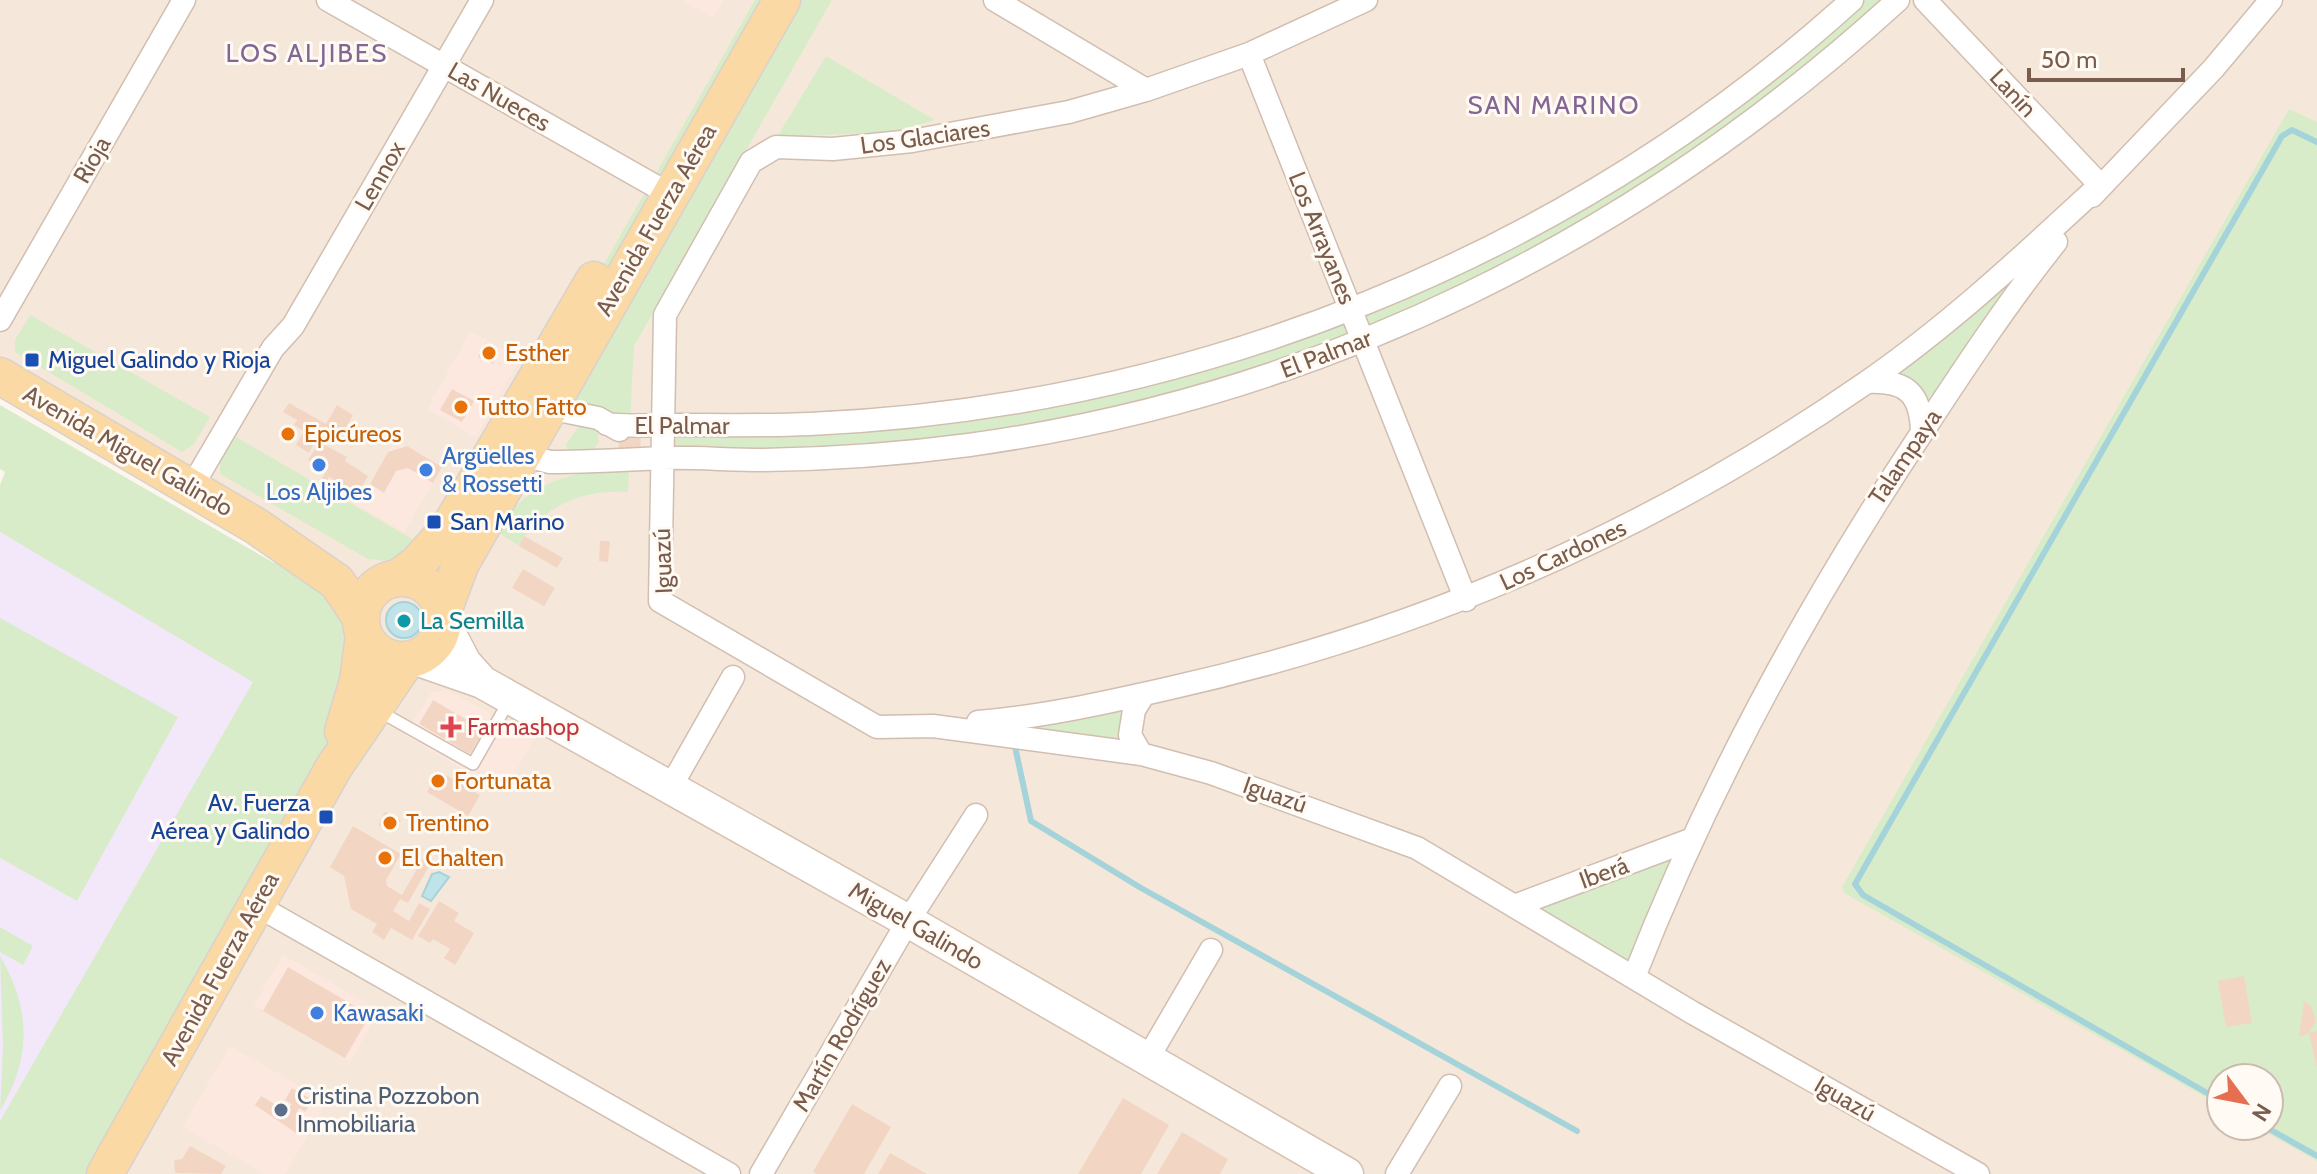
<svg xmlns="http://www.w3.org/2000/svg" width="2317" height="1174" viewBox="0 0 2317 1174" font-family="Cabin,sans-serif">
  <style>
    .residential { fill: #f5e8da; fill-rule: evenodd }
    .commercial { fill: #fde8e0 }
    .education { fill: #f3e8fa }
    .green { fill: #d8ecc9 }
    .water { fill: #bfe3e8; stroke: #a5d3da; stroke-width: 2 }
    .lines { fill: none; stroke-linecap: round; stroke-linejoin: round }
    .stream { stroke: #a5d3da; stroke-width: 6 }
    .building { fill: #f3d5c3 }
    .service-casing { stroke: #d1beb0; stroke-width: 14 }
    .minor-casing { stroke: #d1beb0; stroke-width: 25 }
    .secondary-casing { stroke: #d6c0b0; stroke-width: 35 }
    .primary-casing { stroke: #dad1cd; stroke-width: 39 }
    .service { stroke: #fff; stroke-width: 11 }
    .minor { stroke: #fff; stroke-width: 22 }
    .secondary { stroke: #fff; stroke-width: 32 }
    .primary { stroke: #fbd9a5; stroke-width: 36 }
    .food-dot { fill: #e8710a; stroke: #fffaf3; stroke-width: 3 }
    .transit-dot { fill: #1a4fb4; stroke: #fffaf3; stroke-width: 3 }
    .shop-dot { fill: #3f7fe0; stroke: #fffaf3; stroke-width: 3 }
    .culture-dot { fill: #0f9aa8; stroke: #fffaf3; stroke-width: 3 }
    .health-dot { fill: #e0444e; stroke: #fffaf3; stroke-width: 3 }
    .service-dot { fill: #5c6f8a; stroke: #fffaf3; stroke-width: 3 }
    .labels { text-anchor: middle; stroke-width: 6; stroke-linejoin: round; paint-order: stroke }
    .street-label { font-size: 24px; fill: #7a5c4d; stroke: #fffaf3 }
    .food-label { font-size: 24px; fill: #c56008; stroke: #fffaf3; text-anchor: start }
    .transit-label { font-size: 24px; fill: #164399; stroke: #fffaf3; text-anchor: start }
    .shop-label { font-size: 24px; fill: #366cbe; stroke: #fffaf3; text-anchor: start }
    .culture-label { font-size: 24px; fill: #0d838f; stroke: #fffaf3; text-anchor: start }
    .health-label { font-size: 24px; fill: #be3a42; stroke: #fffaf3; text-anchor: start }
    .service-label { font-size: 24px; fill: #4e5e75; stroke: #fffaf3; text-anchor: start }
    .neighbourhood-label { font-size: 26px; letter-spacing: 2px; fill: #846695; stroke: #fffaf3 }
  </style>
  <rect width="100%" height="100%" fill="#fdf6ec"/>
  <path class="residential" d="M 0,0 L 2317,0 L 2317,1174 L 105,1174 L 361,618 L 0,376 ZM 2221,1078 L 2269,1078 L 2269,1126 L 2221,1126 Z"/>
  <path class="commercial" d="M 682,0 L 723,0 L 713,18 Z
    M 471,331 L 520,359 L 476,437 L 427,409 Z
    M 395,440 L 442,467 L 404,532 L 357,505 Z
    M 447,690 L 534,738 L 503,793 L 405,735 L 431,693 Z
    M 283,955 L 380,1011 L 350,1061 L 254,1005 Z
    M 230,1046 L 327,1102 L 285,1174 L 265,1174 L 183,1127 Z"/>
  <path class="education" d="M 0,496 L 280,662 L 0,1148 Z"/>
  <path class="green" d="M 755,0 L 832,0 L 634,346 L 630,421 L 549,408 L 439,599 L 422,582 Z
    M 1852,0 L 1898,0 L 1695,165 L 1363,341 L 969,445 L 663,458 L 663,425 L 863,422 L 1256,344 L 1599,188 Z
    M 826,56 L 935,120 L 893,132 L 777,137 Z
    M 2289,109 L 2317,122 L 2317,1161 L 2255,1126 L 2269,1126 L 2269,1078 L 2221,1078 L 2221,1106 L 1844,893 L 1842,887 Z
    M 2037,265 L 1962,371 L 1921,410 L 1889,381 L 1987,290 Z
    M 30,315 L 210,417 L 194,444 L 182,452 L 15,352 L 15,340 Z
    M 0,405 L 274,563 L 283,549 L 353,620 L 328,751 L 93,1174 L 0,1174 L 0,1121 L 253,682 L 0,532 L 0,485 L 5,472 L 0,469 Z
    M 580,425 L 597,425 L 599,442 L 593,450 L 568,453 L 566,444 Z
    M 236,437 L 419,543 L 388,561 L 368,559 L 220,474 L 220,461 Z
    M 629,470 L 628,492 C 582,489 543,505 519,546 L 496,531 C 526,483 574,468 629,470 Z
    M 0,618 L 178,717 L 77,901 L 0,858 Z
    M 1144,694 L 1134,710 L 1141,754 L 997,734 Z
    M 1690,840 L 1634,977 L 1517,905 Z
    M 0,927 L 33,946 L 23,965 L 0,952 Z
    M 0,956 C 31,1009 32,1058 0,1111 L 3,1046 Z"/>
  <path class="water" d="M386 620a18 18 0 1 1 36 0a18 18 0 1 1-36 0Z
    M 439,872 L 449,877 L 431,901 L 422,896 L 432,874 Z"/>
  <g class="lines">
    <path class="stream" d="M 1014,742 L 1031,821 L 1141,888 L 1577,1131
      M 2221,1101 L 1863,895 L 1855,884 L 2282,136 L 2292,130 L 2317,142
      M 2264,1126 L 2317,1156"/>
  </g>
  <path class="building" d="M 485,343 L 499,351 L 493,364 L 478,357 Z
    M 452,389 L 474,401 L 462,422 L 440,410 Z
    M 289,403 L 326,424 L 337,405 L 353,415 L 338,441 L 321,431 L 309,453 L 296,445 L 304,431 L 294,425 L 297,420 L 283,412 Z
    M 619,421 L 641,421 L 640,470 L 618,469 Z
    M 319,442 L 347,457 L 345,461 L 368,476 L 354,499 L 331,484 L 334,480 L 329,477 L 326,482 L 322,479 L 326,471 L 308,460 Z
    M 407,446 L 442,467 L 433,483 L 408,468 L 396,471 L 384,493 L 370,484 L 388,452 Z
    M 524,536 L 563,558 L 557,568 L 519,546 Z
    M 600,541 L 610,541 L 608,562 L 599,561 Z
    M 523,569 L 555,588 L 544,606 L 512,588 Z
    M 433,700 L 484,730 L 470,754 L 419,724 Z
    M 439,771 L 480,795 L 468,816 L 427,792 Z
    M 385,812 L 401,820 L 393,833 L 378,825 Z
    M 353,826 L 401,854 L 386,880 L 387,886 L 402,895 L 425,855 L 433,859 L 408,903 L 400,899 L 393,911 L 409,921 L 419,903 L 430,909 L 412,940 L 391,928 L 384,940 L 372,932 L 377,924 L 351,909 L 344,876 L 330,867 Z
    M 439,901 L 459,913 L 454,921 L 474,933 L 455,965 L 444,958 L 450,949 L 433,939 L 430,943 L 418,936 Z
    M 288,967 L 370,1015 L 345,1058 L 263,1011 Z
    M 2244,976 L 2252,1023 L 2226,1027 L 2218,981 Z
    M 2304,1002 L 2311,1006 L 2316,1021 L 2309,1033 L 2317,1031 L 2317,1068 L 2309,1033 L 2299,1037 Z
    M 292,1088 L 312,1100 L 305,1112 L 299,1108 L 297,1113 L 306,1118 L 296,1133 L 255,1105 L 261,1096 L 281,1108 L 284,1105 L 289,1108 L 292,1104 L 285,1100 Z
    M 1123,1098 L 1169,1125 L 1141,1174 L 1078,1174 Z
    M 852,1104 L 891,1127 L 864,1174 L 816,1174 L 813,1172 Z
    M 1182,1132 L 1228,1159 L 1220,1174 L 1157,1174 Z
    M 190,1146 L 226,1166 L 221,1174 L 175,1173 L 174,1160 L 182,1159 Z
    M 890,1153 L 927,1174 L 878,1174 Z"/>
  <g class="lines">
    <g class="service-casing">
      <path id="service" d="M 377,710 L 473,764 L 509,701"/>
    </g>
    <g class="minor-casing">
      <path id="minor" d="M 328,0 L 671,195
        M 995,0 L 1146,90
        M 1366,0 L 1249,54 L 1146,90 L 1069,112 L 912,141 L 833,149 L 776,147 L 751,162 L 665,315 L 660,601 L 877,727 L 933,726 L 1141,754 L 1211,773 L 1417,848 L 1693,1013 L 1978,1174
        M 1925,0 L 2100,185
        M 1249,54 L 1466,600
        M 2092,196 L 2213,69 L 2271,0
        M 0,320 L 184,0
        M 1867,382 C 1906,380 1921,393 1922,432
        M 538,406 L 598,418 L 619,430
        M 607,424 C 627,427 647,425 668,425 C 715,425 762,426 810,424 C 1193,407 1567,258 1852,0
        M 514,447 L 522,455 L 550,462 C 587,462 624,460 661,458 C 695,457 729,460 764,460 C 832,459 901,454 969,445 C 1322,396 1636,239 1898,0
        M 191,488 L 273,348 L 293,326 L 482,0
        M 978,722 C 1041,717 1104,703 1166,689 C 1418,633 1654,530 1867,382 C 1951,324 2025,254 2100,185
        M 1141,754 L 1130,735 L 1134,710 L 1144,694
        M 670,788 L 733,677
        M 256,905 L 729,1174
        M 1517,905 L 1690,840
        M 1634,977 C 1710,783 1808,604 1923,431 C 1965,367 2008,302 2056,242
        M 1148,1058 L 1211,950
        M 761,1174 L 908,921 L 976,815
        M 1397,1174 L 1450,1086"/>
    </g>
    <g class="secondary-casing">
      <path id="secondary" d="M 443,621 L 465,663 L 482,682
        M 413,658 L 482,682 L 908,921 L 1347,1174"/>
    </g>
    <g class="primary-casing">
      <path id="primary" d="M 0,376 L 256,526 L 337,582 L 361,618
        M 398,578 L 417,564 L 449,528 L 594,280
        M361 619a41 41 0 1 1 82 0a41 41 0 1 1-82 0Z
        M 443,611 L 461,563 L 782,0
        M 343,731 L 358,681 L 364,635
        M 105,1174 L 334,767 L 407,660"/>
    </g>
    <use href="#service" class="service"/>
    <use href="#minor" class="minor"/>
    <use href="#secondary" class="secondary"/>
    <use href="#primary" class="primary"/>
  </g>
  <g class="food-dot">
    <circle cx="489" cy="353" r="8"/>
    <circle cx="461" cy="407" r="8"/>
    <circle cx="288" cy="434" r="8"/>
    <circle cx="438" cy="781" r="8"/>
    <circle cx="390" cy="823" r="8"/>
    <circle cx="385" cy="858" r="8"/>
  </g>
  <g class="transit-dot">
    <rect x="24" y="352" width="16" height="16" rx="4"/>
    <rect x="426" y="514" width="16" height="16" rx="4"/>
    <rect x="318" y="809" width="16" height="16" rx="4"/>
  </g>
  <g class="shop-dot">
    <circle cx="319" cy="465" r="8"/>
    <circle cx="426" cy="470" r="8"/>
    <circle cx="317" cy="1013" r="8"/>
  </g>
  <circle class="culture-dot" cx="404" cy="621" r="8"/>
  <path class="health-dot" d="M447 715h8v8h8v8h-8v8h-8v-8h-8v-8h8z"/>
  <circle class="service-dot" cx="281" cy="1110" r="8"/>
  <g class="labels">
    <g class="street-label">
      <text transform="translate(2013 93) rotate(47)" y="8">Lanín</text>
      <text transform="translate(499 97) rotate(30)" y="8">Las Nueces</text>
      <text transform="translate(925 137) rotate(-8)" y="8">Los Glaciares</text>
      <text transform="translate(92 160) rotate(-60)" y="8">Rioja</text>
      <text transform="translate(380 176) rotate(-60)" y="8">Lennox</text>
      <text transform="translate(656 220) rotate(-60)" y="8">Avenida Fuerza Aérea</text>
      <text transform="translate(1322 238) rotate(68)" y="8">Los Arrayanes</text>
      <text transform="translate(1326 354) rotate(-21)" y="8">El Palmar</text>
      <text x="682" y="434">El Palmar</text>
      <text transform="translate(128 451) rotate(30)" y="8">Avenida Miguel Galindo</text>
      <text transform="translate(1905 457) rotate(-56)" y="8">Talampaya</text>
      <text transform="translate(1563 555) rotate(-25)" y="8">Los Cardones</text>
      <text transform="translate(663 561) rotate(-92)" y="8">Iguazú</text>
      <text transform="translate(1275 795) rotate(19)" y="8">Iguazú</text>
      <text transform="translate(1604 873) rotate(-20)" y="8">Iberá</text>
      <text transform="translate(916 926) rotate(30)" y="8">Miguel Galindo</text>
      <text transform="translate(220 969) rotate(-61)" y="8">Avenida Fuerza Aérea</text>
      <text transform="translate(842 1035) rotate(-60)" y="8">Martín Rodríguez</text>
      <text transform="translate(1845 1099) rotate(30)" y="8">Iguazú</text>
    </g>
    <g class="food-label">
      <text x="505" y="361">Esther</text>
      <text x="477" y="415">Tutto Fatto</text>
      <text x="304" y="442">Epicúreos</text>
      <text x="454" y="789">Fortunata</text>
      <text x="406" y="831">Trentino</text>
      <text x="401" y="866">El Chalten</text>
    </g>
    <g class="transit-label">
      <text x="48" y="368">Miguel Galindo y Rioja</text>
      <text x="450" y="530">San Marino</text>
      <text x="310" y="811" text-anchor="end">Av. Fuerza<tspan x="310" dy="28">Aérea y Galindo</tspan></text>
    </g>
    <g class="shop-label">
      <text x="442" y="464">Argüelles<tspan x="442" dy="28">&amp; Rossetti</tspan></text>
      <text x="319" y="500" text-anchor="middle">Los Aljibes</text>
      <text x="333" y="1021">Kawasaki</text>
    </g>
    <g class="culture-label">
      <text x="420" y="629">La Semilla</text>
    </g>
    <g class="health-label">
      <text x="467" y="735">Farmashop</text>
    </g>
    <g class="service-label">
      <text x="297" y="1104">Cristina Pozzobon<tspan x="297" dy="28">Inmobiliaria</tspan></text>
    </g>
    <g class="neighbourhood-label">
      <text x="307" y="62">LOS ALJIBES</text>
      <text x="1554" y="114">SAN MARINO</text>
    </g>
  </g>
  <g transform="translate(2245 1102) rotate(122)"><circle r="38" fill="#fffaf3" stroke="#cabbb1" stroke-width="2"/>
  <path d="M0-6L14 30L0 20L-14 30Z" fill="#e76f51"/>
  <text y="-12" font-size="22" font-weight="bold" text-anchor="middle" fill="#7a5c4d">N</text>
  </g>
  <path d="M2029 68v12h154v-12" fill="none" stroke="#7a5c4d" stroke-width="4"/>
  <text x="2041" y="68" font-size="24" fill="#7a5c4d" stroke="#fffaf3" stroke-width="6" paint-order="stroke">50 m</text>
</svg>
